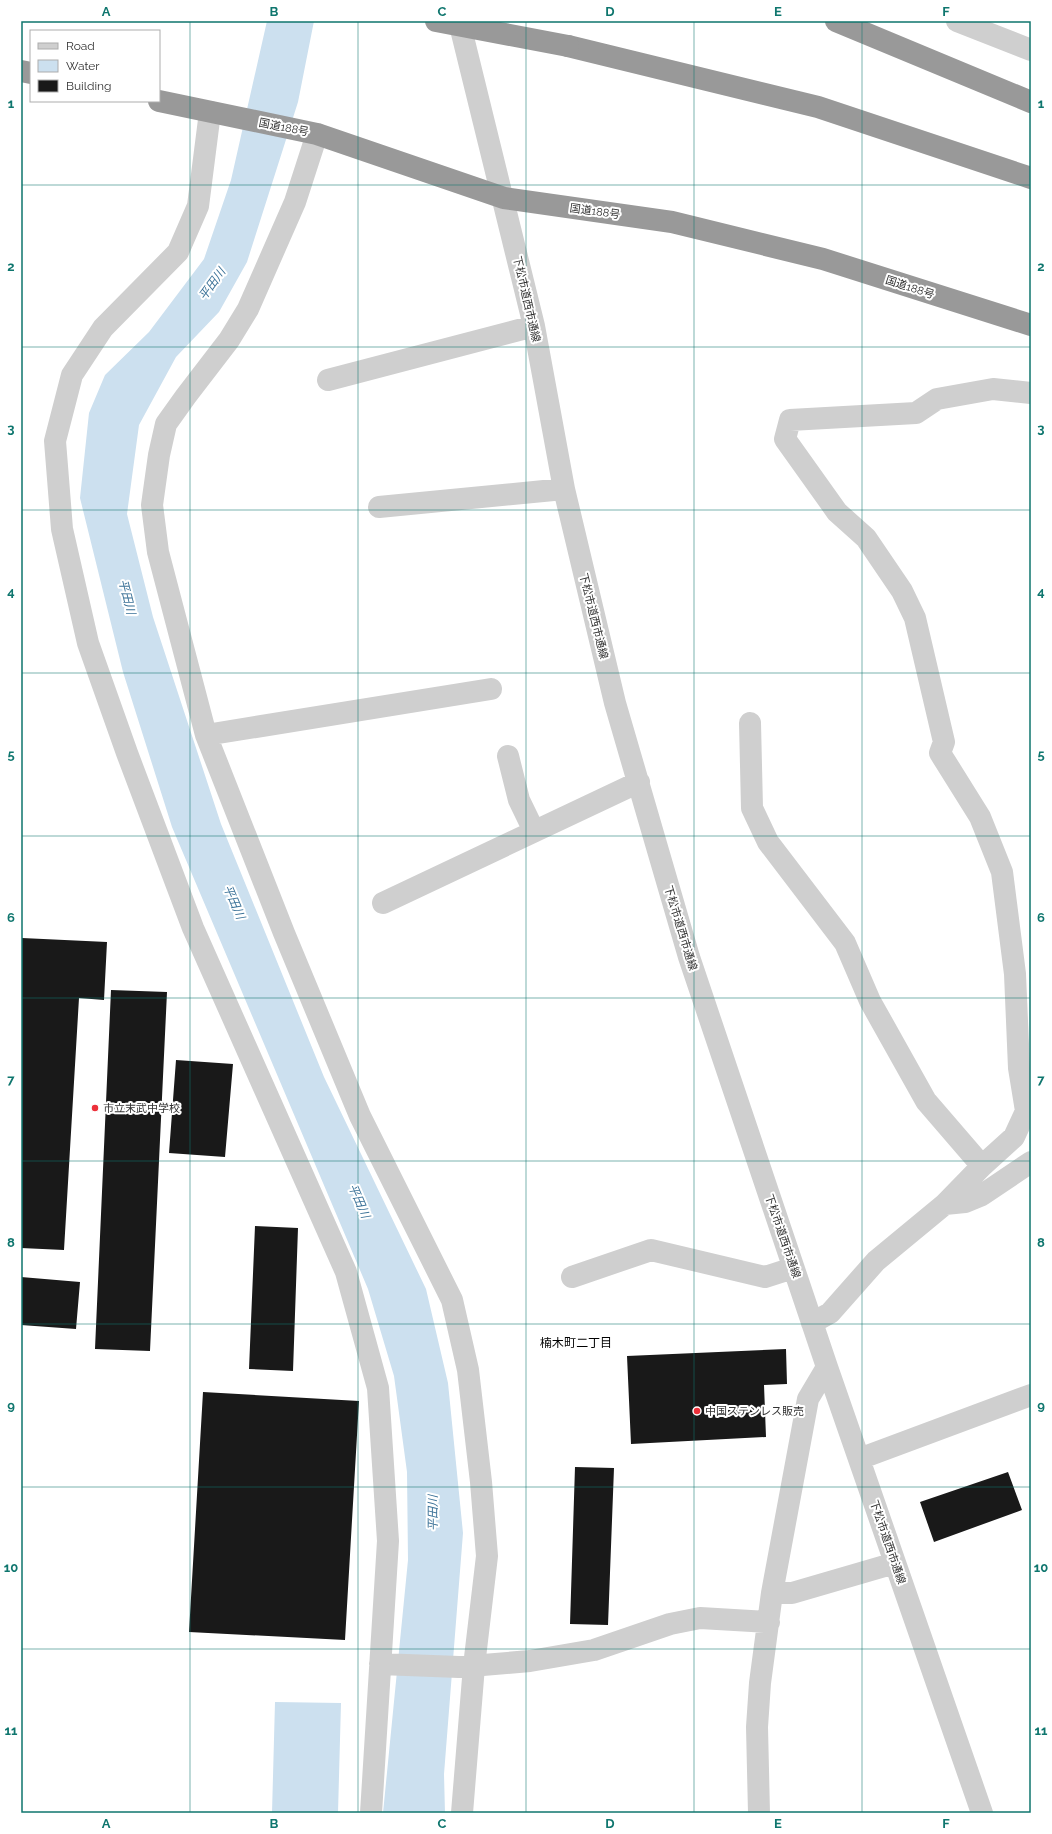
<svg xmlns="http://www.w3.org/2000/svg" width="1052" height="1834" viewBox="0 0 1052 1834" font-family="Raleway,'Noto Sans JP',sans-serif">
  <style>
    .water { fill: #cce0ef }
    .building { fill: #191919 }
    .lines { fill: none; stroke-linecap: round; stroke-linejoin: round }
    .minor { stroke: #cfcfcf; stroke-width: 22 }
    .highway { stroke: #999; stroke-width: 22 }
    .highway-bridge { stroke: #999; stroke-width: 22 }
    .grid { fill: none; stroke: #0f766e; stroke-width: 1; stroke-opacity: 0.55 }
    .poi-dot { fill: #ec303a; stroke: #fff; stroke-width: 1.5 }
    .labels { text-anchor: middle; stroke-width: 4; stroke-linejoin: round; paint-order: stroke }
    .street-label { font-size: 11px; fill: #323232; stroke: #fff }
    .poi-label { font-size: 11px; fill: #323232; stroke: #fff; text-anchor: start }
    .water-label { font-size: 12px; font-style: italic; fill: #3b7298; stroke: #fff }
    .neighbourhood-label { font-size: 12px; fill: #000; stroke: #fff }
    .neatline { fill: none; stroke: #0f766e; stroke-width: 1.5 }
    .grid-label { font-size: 13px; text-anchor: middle; font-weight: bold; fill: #0f766e }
  </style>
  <rect width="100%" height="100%" fill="#fff"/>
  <path class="water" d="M 267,21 L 314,21 L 298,102 L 247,262 L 219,312 L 176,357 L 139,425 L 127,514 L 153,617 L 221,824 L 324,1077 L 426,1289 L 448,1383 L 463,1533 L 444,1774 L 445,1813 L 383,1813 L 408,1560 L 407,1472 L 394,1376 L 368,1289 L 172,827 L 123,672 L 80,498 L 89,413 L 105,375 L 149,332 L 204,259 L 231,180 Z
    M 275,1702 L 341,1703 L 338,1813 L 272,1813 Z"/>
  <path class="building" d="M 22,938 L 107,942 L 104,1000 L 79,998 L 64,1250 L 21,1248 Z
    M 111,990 L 167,992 L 150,1351 L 95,1349 Z
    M 176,1060 L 233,1064 L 225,1157 L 169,1153 Z
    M 255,1226 L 298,1228 L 293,1371 L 249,1369 Z
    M 21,1277 L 80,1282 L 76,1329 L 21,1325 Z
    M 786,1349 L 787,1384 L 764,1385 L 766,1437 L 631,1444 L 627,1356 Z
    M 203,1392 L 359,1401 L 345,1640 L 189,1632 Z
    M 575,1467 L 614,1468 L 608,1625 L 570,1624 Z
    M 1008,1472 L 1022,1510 L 934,1542 L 920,1502 Z"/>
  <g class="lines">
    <path class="minor" d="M 459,21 L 534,326 L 564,489 L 615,703 L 689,957 L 827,1367 L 982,1813
      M 957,21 L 1031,50
      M 210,112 L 198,206 L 178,252 L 103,328 L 72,375 L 55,441 L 62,529 L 88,643 L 127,753 L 193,928 L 346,1272 L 378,1388 L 388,1541 L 371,1813
      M 317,134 L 295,202 L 248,309 L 229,340 L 186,396 L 166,424 L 159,455 L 152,505 L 158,552 L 206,735 L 284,933 L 360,1116 L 452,1300 L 468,1370 L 481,1482 L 487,1556 L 474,1666 L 462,1813
      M 328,380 L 534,326
      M 379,507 L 564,489
      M 750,723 L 752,808 L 768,842 L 845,943 L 870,1001 L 926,1101 L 982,1166
      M 206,735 L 491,689
      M 508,756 L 519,800 L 534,831
      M 383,903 L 639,782
      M 945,1204 L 965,1202 L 982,1195 L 1031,1162
      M 572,1277 L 651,1250 L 765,1277 L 793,1268
      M 812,1323 L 830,1313 L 876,1261 L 945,1204 L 982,1166 L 1014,1137 L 1026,1111 L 1019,1068 L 1015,974 L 1002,872 L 980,817 L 940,753 L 944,742 L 915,618 L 902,591 L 866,538 L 837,512 L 785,439 L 790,420 L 916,413 L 937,399 L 993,389 L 1031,393
      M 859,1459 L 1031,1395
      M 772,1593 L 792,1593 L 895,1563
      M 380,1664 L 459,1667 L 530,1661 L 594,1650 L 670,1624 L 700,1618 L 769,1622
      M 759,1813 L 757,1727 L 760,1683 L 772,1593 L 808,1399 L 827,1367"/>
    <path class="highway" d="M 836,21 L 1031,102
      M 568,46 L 818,107 L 1031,178
      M 21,71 L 31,73
      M 159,101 L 317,134 L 504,198 L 672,222 L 823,259 L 1031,325"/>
    <path class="highway-bridge" d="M 436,21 L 568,46"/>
  </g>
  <path class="grid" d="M 190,21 L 190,1813M 358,21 L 358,1813M 526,21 L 526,1813M 694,21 L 694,1813M 862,21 L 862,1813M 21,185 L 1031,185M 21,347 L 1031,347M 21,510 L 1031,510M 21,673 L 1031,673M 21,836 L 1031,836M 21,998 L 1031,998M 21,1161 L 1031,1161M 21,1324 L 1031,1324M 21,1487 L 1031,1487M 21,1649 L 1031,1649"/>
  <g class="poi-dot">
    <circle cx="95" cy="1108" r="4"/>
    <circle cx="697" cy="1411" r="4"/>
  </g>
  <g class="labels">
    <g class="street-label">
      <text transform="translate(284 127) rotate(11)" y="4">国道188号</text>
      <text transform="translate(595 211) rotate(8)" y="4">国道188号</text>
      <text transform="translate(910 287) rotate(18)" y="4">国道188号</text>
      <text transform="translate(527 299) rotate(77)" y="4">下松市道西市通線</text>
      <text transform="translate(594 616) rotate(76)" y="4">下松市道西市通線</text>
      <text transform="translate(681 928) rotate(73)" y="4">下松市道西市通線</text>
      <text transform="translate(783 1236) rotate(71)" y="4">下松市道西市通線</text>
      <text transform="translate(888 1542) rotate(71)" y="4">下松市道西市通線</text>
    </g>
    <g class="poi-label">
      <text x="103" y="1112">市立末武中学校</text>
      <text x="705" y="1415">中国ステンレス販売</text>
    </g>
    <g class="water-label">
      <text transform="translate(212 284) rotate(-54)" y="4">平田川</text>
      <text transform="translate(127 597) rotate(76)" y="4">平田川</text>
      <text transform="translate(234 902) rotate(67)" y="4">平田川</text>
      <text transform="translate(359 1201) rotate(67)" y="4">平田川</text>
      <text transform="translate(433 1513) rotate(-90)" y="4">平田川</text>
    </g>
    <g class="neighbourhood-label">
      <text x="576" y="1347">楠木町二丁目</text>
    </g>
  </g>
  <rect width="1052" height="1834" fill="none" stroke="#ffffff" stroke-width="44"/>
  <rect x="30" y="30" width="130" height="72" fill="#ffffff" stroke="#adadad"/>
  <rect x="38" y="43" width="20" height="6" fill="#cfcfcf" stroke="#adadad"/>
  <text x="66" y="50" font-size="12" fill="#323232">Road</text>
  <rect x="38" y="60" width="20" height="12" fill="#cce0ef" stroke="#adadad"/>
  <text x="66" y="70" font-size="12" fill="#323232">Water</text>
  <rect x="38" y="80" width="20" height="12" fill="#191919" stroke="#adadad"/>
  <text x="66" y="90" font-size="12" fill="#323232">Building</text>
  <rect x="22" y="22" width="1008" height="1790" class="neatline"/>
  <g class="grid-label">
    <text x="106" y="16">A</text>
    <text x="274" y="16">B</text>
    <text x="442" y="16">C</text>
    <text x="610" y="16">D</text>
    <text x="778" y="16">E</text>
    <text x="946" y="16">F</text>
    <text x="11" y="108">1</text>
    <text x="1041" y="108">1</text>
    <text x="11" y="271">2</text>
    <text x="1041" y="271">2</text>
    <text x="11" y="433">3</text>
    <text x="1041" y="433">3</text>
    <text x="11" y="596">4</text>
    <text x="1041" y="596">4</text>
    <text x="11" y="759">5</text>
    <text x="1041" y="759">5</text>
    <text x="11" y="922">6</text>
    <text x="1041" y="922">6</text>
    <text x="11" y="1084">7</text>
    <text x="1041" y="1084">7</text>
    <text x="11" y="1247">8</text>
    <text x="1041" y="1247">8</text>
    <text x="11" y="1410">9</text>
    <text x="1041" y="1410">9</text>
    <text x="11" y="1572">10</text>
    <text x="1041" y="1572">10</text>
    <text x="11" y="1735">11</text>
    <text x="1041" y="1735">11</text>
    <text x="106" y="1828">A</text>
    <text x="274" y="1828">B</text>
    <text x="442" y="1828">C</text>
    <text x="610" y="1828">D</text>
    <text x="778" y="1828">E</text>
    <text x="946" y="1828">F</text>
  </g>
</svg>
